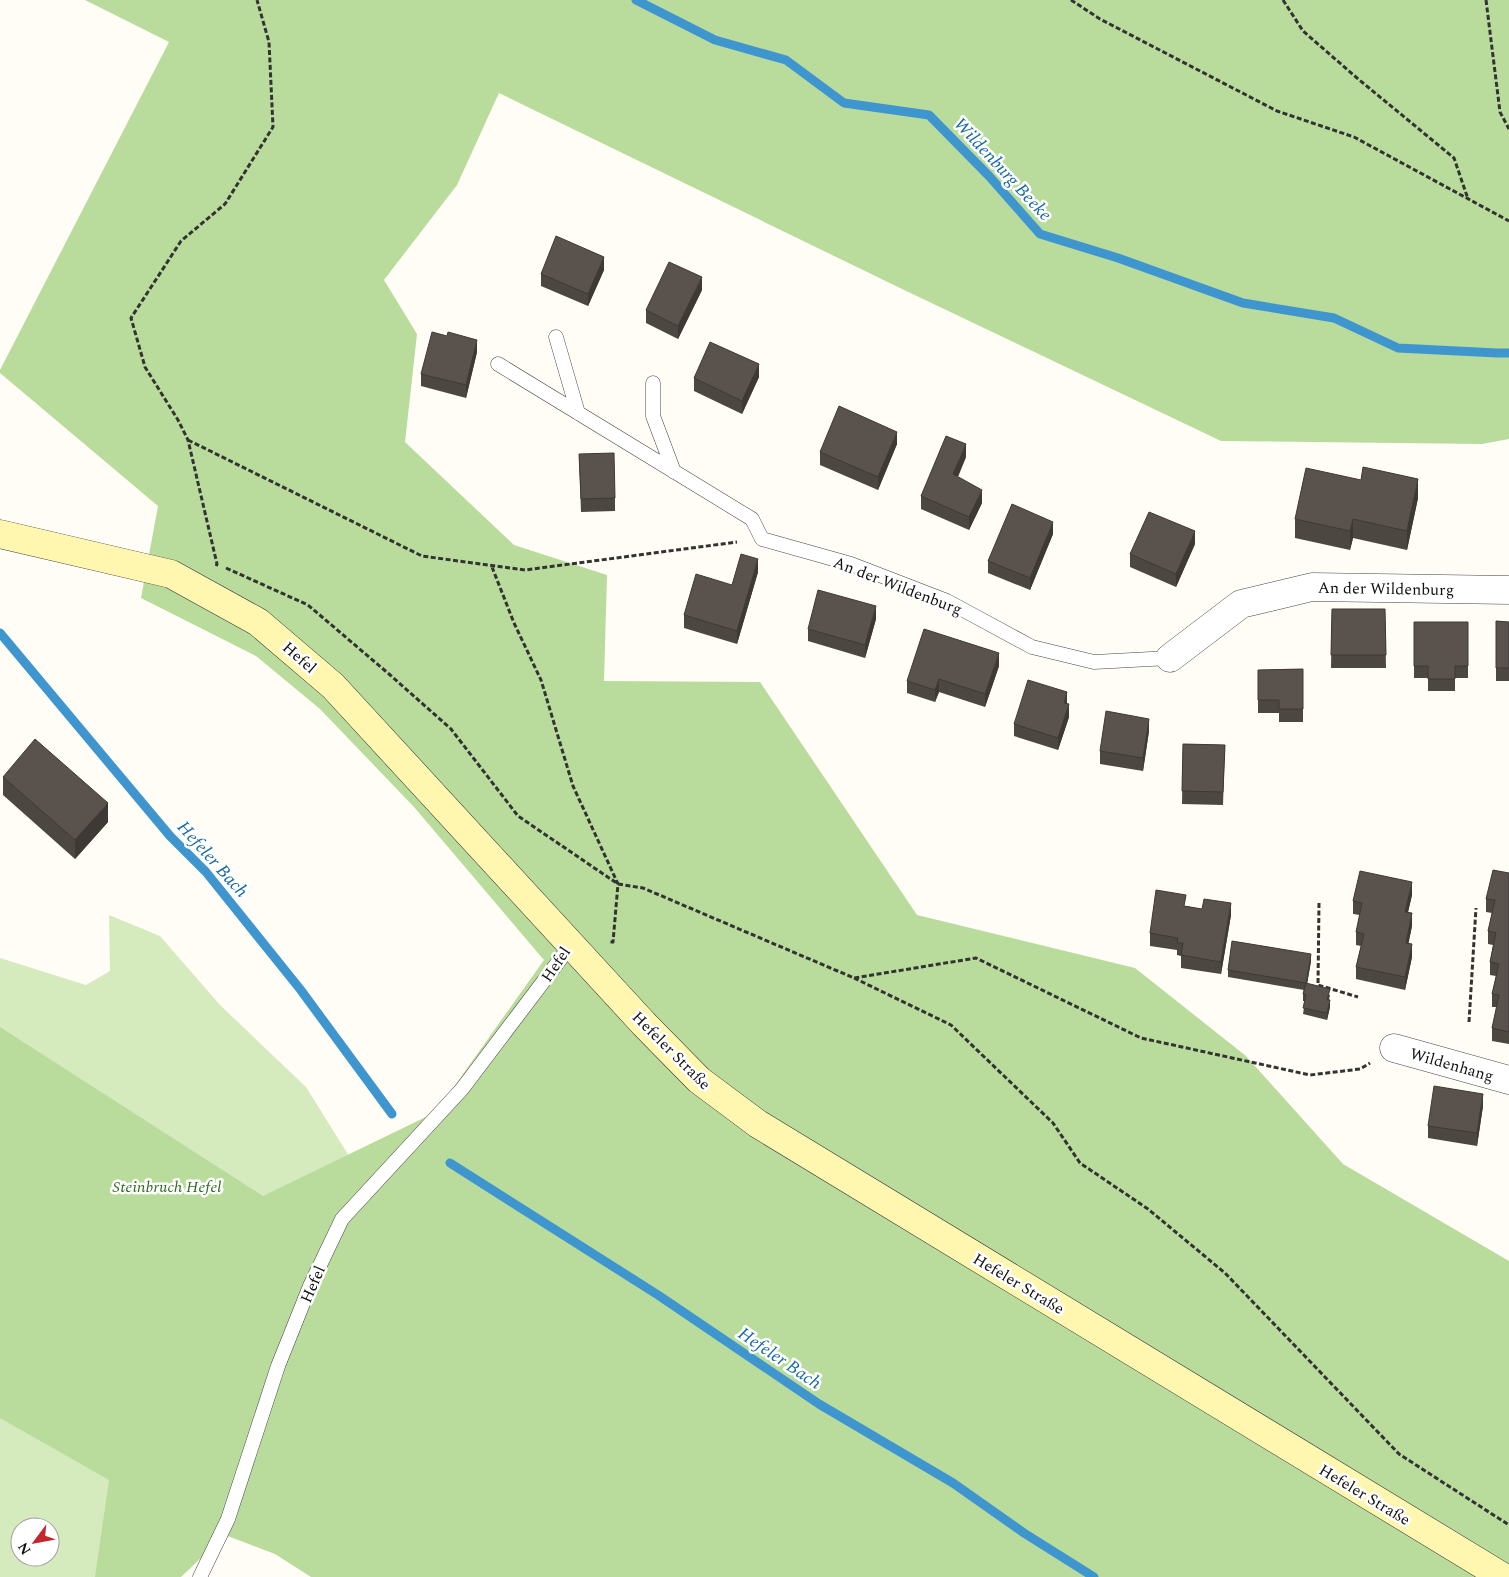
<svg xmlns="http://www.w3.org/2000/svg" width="1509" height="1577" viewBox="0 0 1509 1577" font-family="Spectral,serif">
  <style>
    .green { fill: #d5ebbd; fill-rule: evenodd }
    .forest { fill: #b9dc9c }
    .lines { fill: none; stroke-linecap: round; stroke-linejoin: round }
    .stream { stroke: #3f96cf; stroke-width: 9 }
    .service-casing { stroke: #444; stroke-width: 15 }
    .minor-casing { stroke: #444; stroke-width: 29 }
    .secondary-casing { stroke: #333; stroke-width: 29 }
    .path { stroke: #333; stroke-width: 3; stroke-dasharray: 5 2.5; stroke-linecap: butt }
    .service { stroke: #fff; stroke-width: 14 }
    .minor { stroke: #fff; stroke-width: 28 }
    .secondary { stroke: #fff6b0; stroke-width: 28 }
    .wall { fill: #4d4742 }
    .shaded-wall { fill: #3f3936 }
    .building { fill: #5a524d; stroke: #3f3936 }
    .labels { text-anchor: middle; stroke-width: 5; stroke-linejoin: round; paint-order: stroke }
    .street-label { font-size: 16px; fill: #111; stroke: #fff }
    .park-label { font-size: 16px; font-style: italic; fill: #2f6b1f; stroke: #fff }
    .water-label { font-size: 18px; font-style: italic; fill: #1768a6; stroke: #fff }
  </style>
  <rect width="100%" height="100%" fill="#fffdf5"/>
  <path class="green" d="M 109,915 L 160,936 L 220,1005 L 306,1087 L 359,1172 L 173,1577 L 0,1577 L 0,958 L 86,985 L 110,971 ZM 20,1527 L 50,1527 L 50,1557 L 20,1557 Z"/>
  <path class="forest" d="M 85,0 L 1509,0 L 1509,439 L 1482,444 L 1221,441 L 900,288 L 499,93 L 457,185 L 384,280 L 417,334 L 405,442 L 514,545 L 607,575 L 604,681 L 760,682 L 917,915 L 1135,968 L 1246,1056 L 1343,1164 L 1509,1261 L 1509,1577 L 311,1577 L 275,1554 L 225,1535 L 181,1577 L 95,1577 L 109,1480 L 0,1418 L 0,1027 L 263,1196 L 436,1112 L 544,960 L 414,807 L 320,709 L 256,656 L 141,598 L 158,506 L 0,373 L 0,370 L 169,42 Z"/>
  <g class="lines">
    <path class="stream" d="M 636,0 L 715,40 L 786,60 L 844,103 L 929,115 L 989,176 L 1040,234 L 1118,258 L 1243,303 L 1334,318 L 1398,348 L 1497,353 L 1509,353
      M 0,633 L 170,836 L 206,872 L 300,989 L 392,1114
      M 450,1163 L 658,1295 L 819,1404 L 953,1483 L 1024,1533 L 1094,1577"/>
    <g class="service-casing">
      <path id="service" d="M 556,337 L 578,413
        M 498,364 L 752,519 L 762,539 L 851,564 L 947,601 L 1032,647 L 1094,662 L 1170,658
        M 653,383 L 653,416 L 674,472
        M 200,1577 L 228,1519 L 278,1366 L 310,1286 L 342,1219 L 462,1089 L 571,945"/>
    </g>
    <g class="minor-casing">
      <path id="minor" d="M 1170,658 L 1241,604 L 1312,587 L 1509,590
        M 1394,1048 L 1509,1080"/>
    </g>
    <g class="secondary-casing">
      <path id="secondary" d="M 0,534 L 171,574 L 258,622 L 333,686 L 644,1024 L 699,1080 L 758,1124 L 1503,1577"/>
    </g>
    <path class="path" d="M 1071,0 L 1100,19 L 1277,111 L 1354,137 L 1509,221
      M 1283,0 L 1303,31 L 1357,78 L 1454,158 L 1468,199
      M 1486,0 L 1500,112 L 1509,129
      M 188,440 L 422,556 L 525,570 L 737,542
      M 216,566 L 217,564 L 188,440 L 178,420 L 145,367 L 131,318 L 181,241 L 225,204 L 273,127 L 269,42 L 257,0
      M 492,567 L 514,623 L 541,680 L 573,786 L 618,884 L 613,942 L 609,942
      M 226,568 L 308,605 L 389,674 L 451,729 L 518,816 L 618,884 L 643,888 L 854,978 L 976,958 L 1141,1038 L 1310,1075 L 1360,1069 L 1370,1063
      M 1319,903 L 1318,985 L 1358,997
      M 854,978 L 951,1025 L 1053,1123 L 1080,1163 L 1148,1209 L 1225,1273 L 1399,1454 L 1509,1525
      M 1469,1022 L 1476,908"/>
    <use href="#service" class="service"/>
    <use href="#minor" class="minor"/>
    <use href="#secondary" class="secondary"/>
  </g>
  <path class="wall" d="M 604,270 L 588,306 L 541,286 L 541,274 Z
    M 702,290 L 678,339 L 646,323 L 646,310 Z
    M 447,336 L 477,352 L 466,398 L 421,386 L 421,374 Z
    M 759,377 L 742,414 L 694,391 L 694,378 Z
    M 897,444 L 878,490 L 820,465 L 820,452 Z
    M 579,454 L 615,498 L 615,511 L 581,512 Z
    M 966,457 L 958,477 L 982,503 L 969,530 L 921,509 L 921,496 Z
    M 1361,480 L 1418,498 L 1407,550 L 1353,538 L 1350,550 L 1295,538 L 1295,519 Z
    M 1053,534 L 1030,590 L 988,573 L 988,561 Z
    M 1195,544 L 1176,587 L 1130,567 L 1130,554 Z
    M 758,572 L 737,644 L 684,628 L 684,615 L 732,585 Z
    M 1332,609 L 1385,609 L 1386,668 L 1331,668 Z
    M 876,619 L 865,658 L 808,641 L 808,629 Z
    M 1496,621 L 1509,622 L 1509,681 L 1496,681 Z
    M 1414,622 L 1468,622 L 1468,678 L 1455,678 L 1455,691 L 1428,691 L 1428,678 L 1414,678 Z
    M 999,666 L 985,707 L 939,692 L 935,702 L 907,693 L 907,681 Z
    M 1303,669 L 1303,722 L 1279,722 L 1279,713 L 1258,713 L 1258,670 Z
    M 1067,704 L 1069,717 L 1058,750 L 1014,736 L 1014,724 Z
    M 1149,731 L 1143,771 L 1100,764 L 1100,751 Z
    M 1183,744 L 1225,745 L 1223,805 L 1182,804 Z
    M 3,777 L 108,822 L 75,859 L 3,795 Z
    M 1509,873 L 1509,1044 L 1492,1041 L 1492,1028 L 1497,1007 L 1492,1007 L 1492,994 L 1496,976 L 1490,975 L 1490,962 L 1493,945 L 1488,944 L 1488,931 L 1492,913 L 1486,912 L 1486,899 Z
    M 1412,895 L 1408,912 L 1412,926 L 1408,944 L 1412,957 L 1405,990 L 1356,979 L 1356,967 L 1361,946 L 1356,945 L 1356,932 L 1360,915 L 1353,914 L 1353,901 Z
    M 1186,906 L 1231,915 L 1221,974 L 1181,968 L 1181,956 L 1177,955 L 1177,950 L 1150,946 L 1150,933 Z
    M 1311,961 L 1307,984 L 1330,995 L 1329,1000 L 1330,1007 L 1327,1020 L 1303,1014 L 1305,1001 L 1303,1001 L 1303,994 L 1304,990 L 1228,977 L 1228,970 Z
    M 1483,1106 L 1477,1146 L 1428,1138 L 1428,1126 Z"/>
  <path class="shaded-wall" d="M 604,257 L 604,270 L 588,306 L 588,294 Z
    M 702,277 L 702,290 L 678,339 L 678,326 Z
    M 477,340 L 477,352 L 466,398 L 466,385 Z
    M 759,364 L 759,377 L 742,414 L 742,401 Z
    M 897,432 L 897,444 L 878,490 L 878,477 Z
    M 966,444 L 966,457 L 953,487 L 953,474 Z
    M 1418,479 L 1418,498 L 1407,550 L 1407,531 Z
    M 982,490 L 982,503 L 969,530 L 969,517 Z
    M 1353,519 L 1353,538 L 1350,550 L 1350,531 Z
    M 1053,522 L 1053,534 L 1030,590 L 1030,578 Z
    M 1195,531 L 1195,544 L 1176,587 L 1176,574 Z
    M 758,559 L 758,572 L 737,644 L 737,631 Z
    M 876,606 L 876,619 L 865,658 L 865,645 Z
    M 999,653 L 999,666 L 985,707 L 985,694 Z
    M 939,679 L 939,692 L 935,702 L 935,690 Z
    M 1067,692 L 1067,705 L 1064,703 Z
    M 1069,704 L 1069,717 L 1058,750 L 1058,738 Z
    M 1149,719 L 1149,731 L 1143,771 L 1143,758 Z
    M 108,803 L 108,822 L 75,859 L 75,840 Z
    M 1412,882 L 1412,895 L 1405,925 L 1405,912 Z
    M 1231,903 L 1231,915 L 1221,974 L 1221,962 Z
    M 1412,913 L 1412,926 L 1406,956 L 1406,943 Z
    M 1412,944 L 1412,957 L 1405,990 L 1405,977 Z
    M 1311,954 L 1311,961 L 1306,990 L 1306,983 Z
    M 1330,1000 L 1330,1007 L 1327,1020 L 1327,1013 Z
    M 1483,1094 L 1483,1106 L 1477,1146 L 1477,1133 Z"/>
  <path class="building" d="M 556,236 L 604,257 L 588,294 L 541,274 Z
    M 669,262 L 702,277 L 678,326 L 646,310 Z
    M 432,332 L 447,336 L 448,332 L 477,340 L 466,385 L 421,374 Z
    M 710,342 L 759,364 L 742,401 L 694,378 Z
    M 839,406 L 897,432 L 878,477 L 820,452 Z
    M 946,436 L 966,444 L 953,474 L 982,490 L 969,517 L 921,496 Z
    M 614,453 L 615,498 L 581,499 L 579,454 Z
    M 1363,467 L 1418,479 L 1407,531 L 1353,519 L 1350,531 L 1295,519 L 1306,468 L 1361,480 Z
    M 1012,504 L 1053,522 L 1030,578 L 988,561 Z
    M 1149,512 L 1195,531 L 1176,574 L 1130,554 Z
    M 741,554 L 758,559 L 737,631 L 684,615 L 696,574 L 732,585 Z
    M 818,590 L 876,606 L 865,645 L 808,629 Z
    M 1332,609 L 1385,609 L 1386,655 L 1331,655 Z
    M 1496,621 L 1509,622 L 1509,668 L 1496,668 Z
    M 1414,622 L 1468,622 L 1468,666 L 1455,666 L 1455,679 L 1428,679 L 1428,666 L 1414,666 Z
    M 924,629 L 999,653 L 985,694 L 939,679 L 935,690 L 907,681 Z
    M 1303,669 L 1303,709 L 1279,709 L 1279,700 L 1258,700 L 1258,670 Z
    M 1028,680 L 1067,692 L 1064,703 L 1069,704 L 1058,738 L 1014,724 Z
    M 1106,711 L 1149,719 L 1143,758 L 1100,751 Z
    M 35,739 L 108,803 L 75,840 L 3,777 Z
    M 1183,744 L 1225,745 L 1223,792 L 1182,791 Z
    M 1493,870 L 1509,873 L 1509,1032 L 1492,1028 L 1499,995 L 1492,994 L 1499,964 L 1490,962 L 1496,933 L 1488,931 L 1495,900 L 1486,899 Z
    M 1360,871 L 1412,882 L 1405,912 L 1412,913 L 1406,943 L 1412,944 L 1405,977 L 1356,967 L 1364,934 L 1356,932 L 1362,903 L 1353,901 Z
    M 1156,890 L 1186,895 L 1184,906 L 1202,909 L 1204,899 L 1231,903 L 1221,962 L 1181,955 L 1183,943 L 1177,943 L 1178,938 L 1150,933 Z
    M 1232,941 L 1311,954 L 1306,983 L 1228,970 Z
    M 1306,983 L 1330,989 L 1327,1000 L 1330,1000 L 1327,1013 L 1303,1008 L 1306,995 L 1303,994 Z
    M 1434,1086 L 1483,1094 L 1477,1133 L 1428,1126 Z"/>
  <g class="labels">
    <g class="street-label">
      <text transform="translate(898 585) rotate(21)" y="6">An der Wildenburg</text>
      <text transform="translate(1386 588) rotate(1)" y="6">An der Wildenburg</text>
      <text transform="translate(300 657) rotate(41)" y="6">Hefel</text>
      <text transform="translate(555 964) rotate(-56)" y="6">Hefel</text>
      <text transform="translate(672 1050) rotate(45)" y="6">Hefeler Straße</text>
      <text transform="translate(1452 1064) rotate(16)" y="6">Wildenhang</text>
      <text transform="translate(1019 1283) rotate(31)" y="6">Hefeler Straße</text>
      <text transform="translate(312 1284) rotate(-66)" y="6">Hefel</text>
      <text transform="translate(1365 1494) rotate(31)" y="6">Hefeler Straße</text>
    </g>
    <g class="park-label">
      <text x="167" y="1192">Steinbruch Hefel</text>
    </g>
    <g class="water-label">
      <text transform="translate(1003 169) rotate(47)" y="6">Wildenburg Beeke</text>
      <text transform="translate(213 859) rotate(48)" y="6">Hefeler Bach</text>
      <text transform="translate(780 1358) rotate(34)" y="6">Hefeler Bach</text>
    </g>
  </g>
  <g transform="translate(35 1542) rotate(238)"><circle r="24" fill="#ffffff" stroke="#a0a0a0"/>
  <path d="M0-4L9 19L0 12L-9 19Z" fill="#c4262e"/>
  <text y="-8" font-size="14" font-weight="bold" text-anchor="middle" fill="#111111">N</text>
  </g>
</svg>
